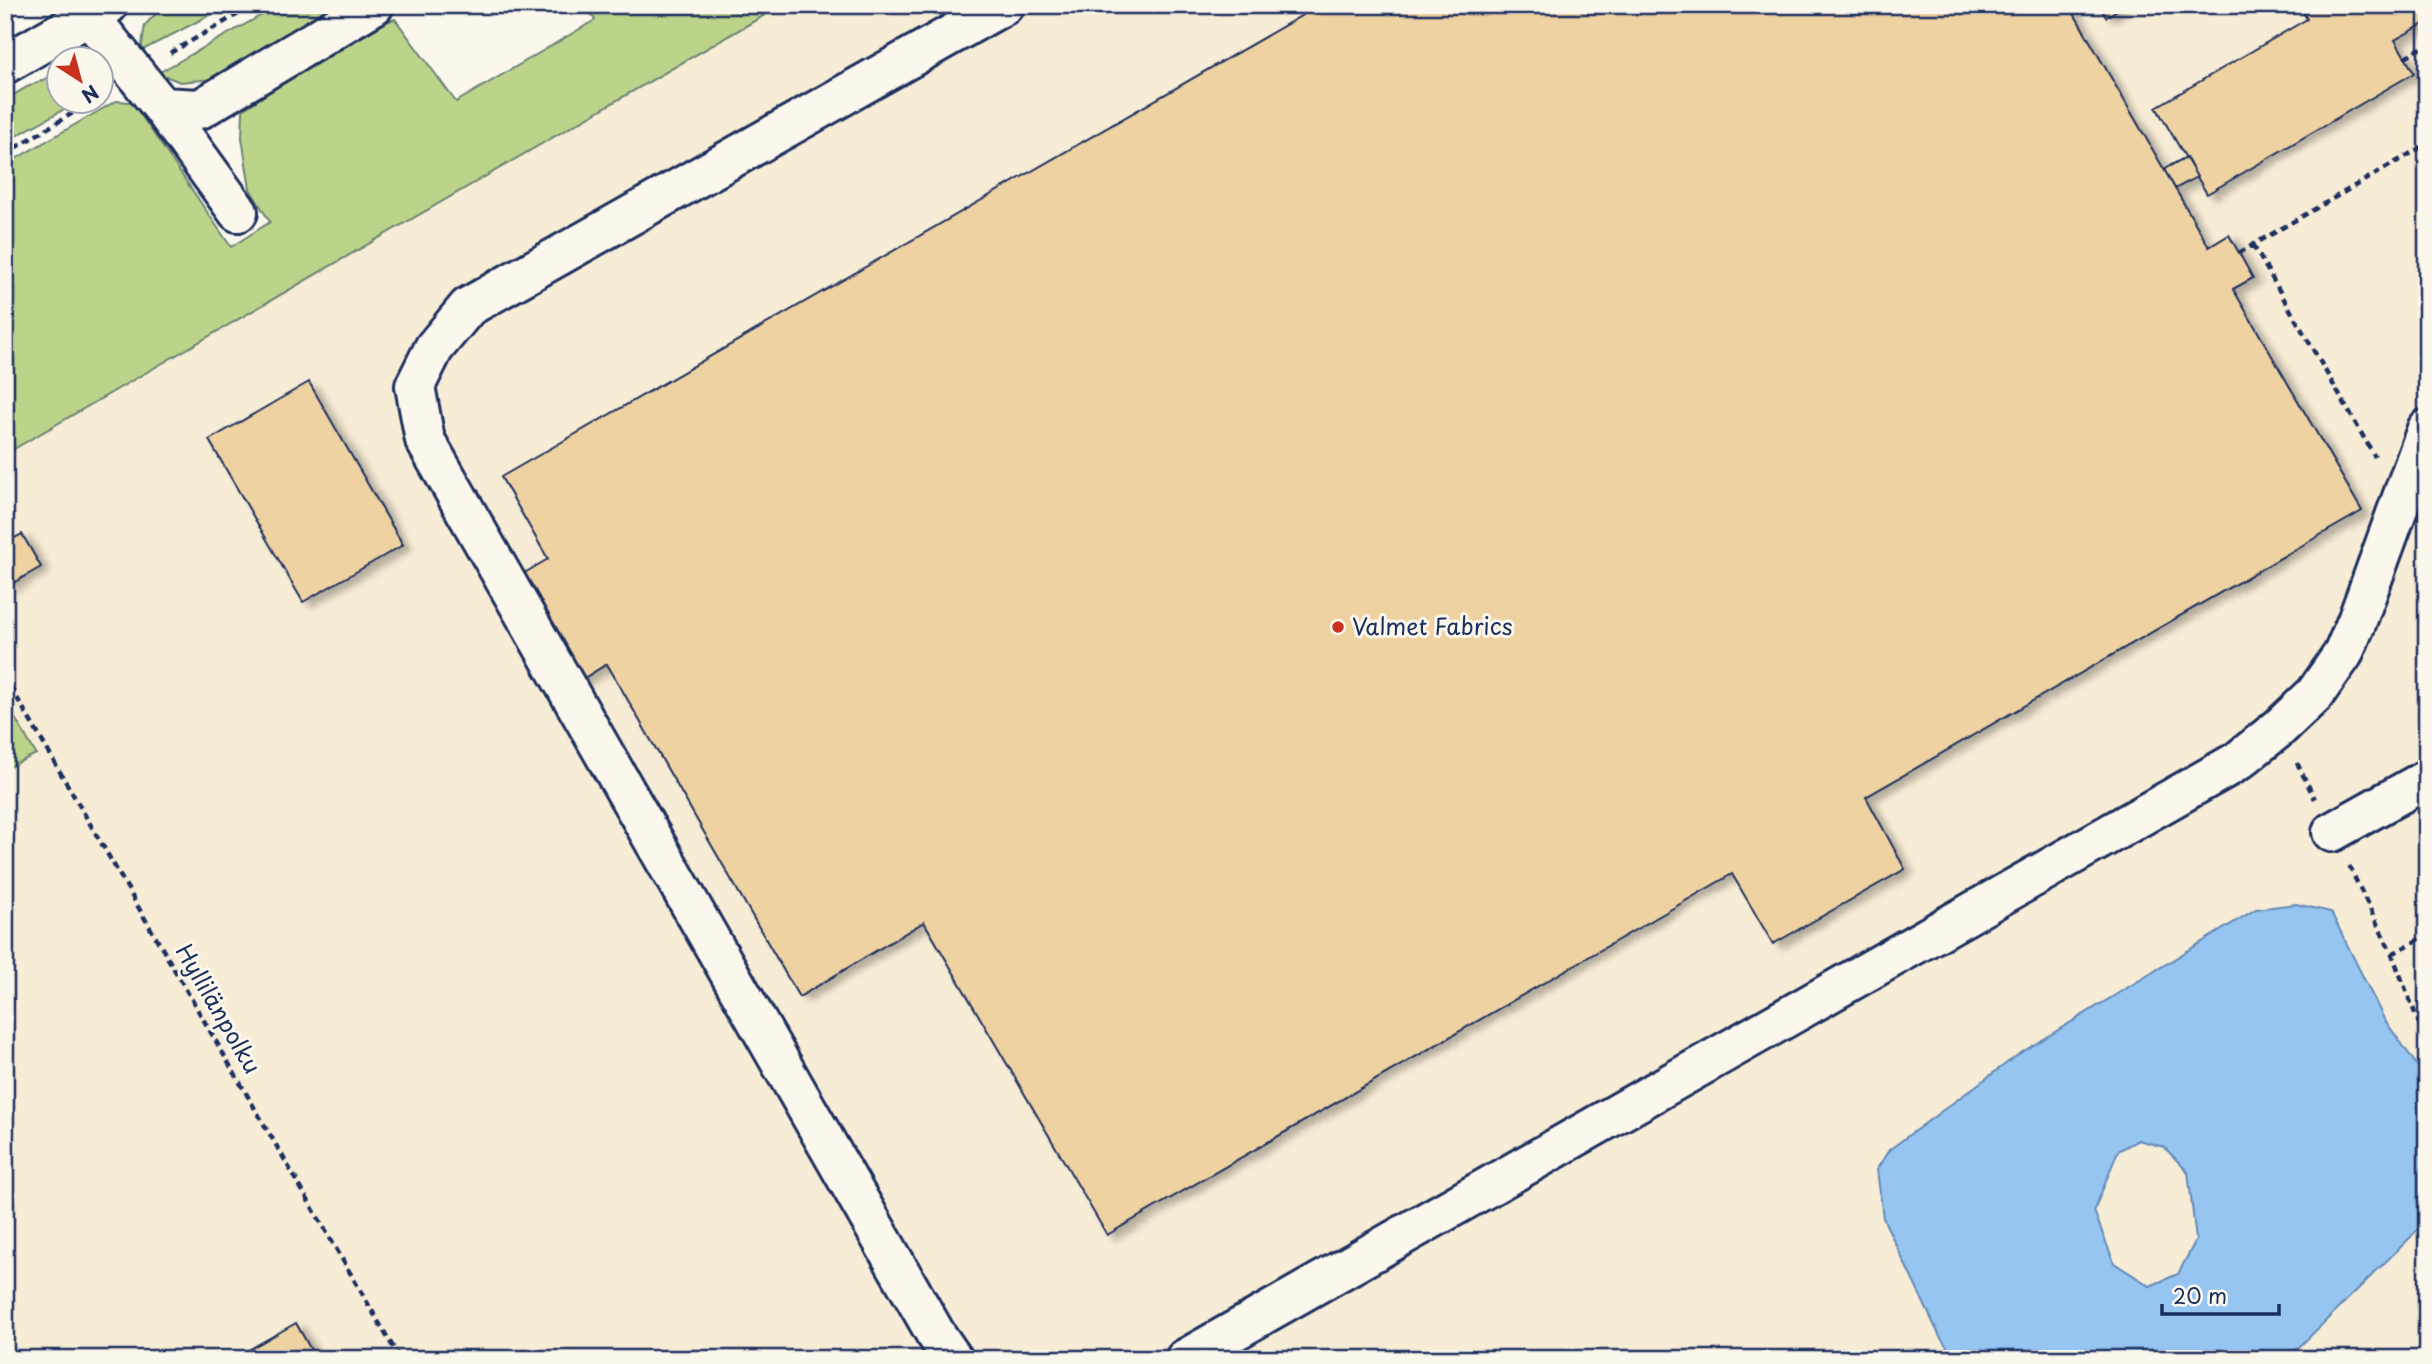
<svg xmlns="http://www.w3.org/2000/svg" width="2432" height="1364" viewBox="0 0 2432 1364" font-family="'Playpen Sans',sans-serif">
  <style>
    .built { fill: #f7ecd6 }
    .green { fill: #bcd48a; stroke: #6c8274; stroke-width: 2 }
    .water { fill: #95c5f0; stroke: #6489b6; stroke-width: 2; fill-rule: evenodd }
    .building { fill: #efd2a2; stroke: #1b2f5e; stroke-width: 2; filter: url(#shadow) }
    .lines { fill: none; stroke-linecap: round; stroke-linejoin: round }
    .minor-casing { stroke: #1b2f5e; stroke-width: 44 }
    .major-casing { stroke: #1b2f5e; stroke-width: 44 }
    .path { stroke: #1b2f5e; stroke-width: 4.5; stroke-dasharray: 7 5; stroke-linecap: butt }
    .minor { stroke: #fbf7ec; stroke-width: 38 }
    .major { stroke: #fbf7ec; stroke-width: 38 }
    .poi-dot { fill: #c8321e; stroke: #fbf7ec; stroke-width: 2.5 }
    .labels { text-anchor: middle; stroke-width: 6; stroke-linejoin: round; paint-order: stroke }
    .poi-label { font-size: 23px; fill: #1b2f5e; stroke: #fbf7ec; text-anchor: start }
    .street-label { font-size: 23px; fill: #1b2f5e; stroke: #fbf7ec }
  </style>
  <defs>
    <filter id="shadow"><feDropShadow dx="8" dy="4.5" stdDeviation="3.5" flood-color="#0004"/></filter>
  </defs>
  <rect width="100%" height="100%" fill="#fbf7ec"/>
  <filter id="ink" filterUnits="userSpaceOnUse"><feTurbulence type="fractalNoise" baseFrequency=".0143" numOctaves="2"/><feDisplacementMap in="SourceGraphic" scale="14" xChannelSelector="R" yChannelSelector="G"/><feConvolveMatrix kernelMatrix="1 2 1 2 8 2 1 2 1" color-interpolation-filters="sRGB"/></filter>
  <g filter="url(#ink)">
    <path class="built" d="M 731,5 L 2427,5 L 2427,1359 L 5,1359 L 5,428 Z"/>
    <path class="green" d="M 164,5 L 229,5 L 141,51 L 145,25 Z
      M 280,5 L 333,5 L 214,79 L 180,82 L 158,73 Z
      M 586,5 L 782,5 L 5,454 L 5,165 L 116,101 L 132,102 L 231,247 L 270,222 L 250,189 L 242,138 L 243,110 L 359,31 L 395,19 L 456,102 L 595,20 Z
      M 59,73 L 60,102 L 77,102 L 5,142 L 5,100 L 27,87 Z
      M 5,701 L 36,754 L 5,769 Z"/>
    <path class="water" d="M 2296,904 L 2331,912 L 2384,1019 L 2424,1075 L 2427,1074 L 2427,1221 L 2287,1359 L 1956,1359 L 1940,1337 L 1883,1218 L 1877,1169 L 1889,1150 L 2019,1054 L 2256,909 ZM 2138,1140 L 2164,1147 L 2188,1172 L 2196,1240 L 2178,1274 L 2150,1286 L 2114,1263 L 2094,1211 L 2118,1151 Z"/>
    <path class="building" d="M 1320,5 L 2069,5 L 2209,247 L 2229,235 L 2253,278 L 2233,289 L 2362,511 L 1866,797 L 1905,869 L 1773,944 L 1732,874 L 1107,1235 L 924,922 L 799,997 L 607,664 L 555,696 L 494,591 L 548,559 L 501,477 Z
      M 2099,5 L 2125,5 L 2106,17 Z
      M 2299,5 L 2338,5 L 2340,8 L 2345,5 L 2427,5 L 2427,22 L 2395,40 L 2414,73 L 2207,194 L 2156,107 L 2307,19 Z
      M 2186,157 L 2197,177 L 2175,189 L 2164,169 Z
      M 309,382 L 403,545 L 303,602 L 209,440 Z
      M 22,534 L 41,567 L 6,587 L 5,543 Z
      M 296,1323 L 316,1359 L 247,1359 L 243,1353 Z"/>
    <g class="lines">
      <g class="minor-casing">
        <path id="minor" d="M 89,16 L 162,107 L 200,109 L 374,5
          M 162,107 L 238,212
          M 2332,832 L 2427,779
          M 953,1359 L 935,1333 L 425,440 L 415,386 L 434,348 L 468,307 L 1004,5
          M 1185,1359 L 2238,761 L 2279,728 L 2315,694 L 2343,654 L 2357,621 L 2427,429"/>
      </g>
      <g class="major-casing">
        <path id="major" d="M 5,64 L 108,5"/>
      </g>
      <path class="path" d="M 170,53 L 254,5
        M 2405,57 L 2427,45
        M 5,154 L 91,102
        M 2253,245 L 2375,457
        M 2239,253 L 2427,144
        M 5,677 L 400,1359
        M 2297,763 L 2315,799
        M 2349,866 L 2392,954 L 2427,1044
        M 2392,954 L 2427,935"/>
      <use href="#minor" class="minor"/>
      <use href="#major" class="major"/>
    </g>
  </g>
  <circle class="poi-dot" cx="1338" cy="627" r="7"/>
  <g class="labels">
    <g class="poi-label">
      <text x="1352" y="635">Valmet Fabrics</text>
    </g>
    <g class="street-label">
      <text transform="translate(218 1009) rotate(60)" y="8">Hyllilänpolku</text>
    </g>
  </g>
  <rect width="2432" height="1364" fill="none" stroke="#fbf7ec" stroke-width="28"/>
  <rect x="14" y="14" width="2404" height="1336" fill="none" stroke="#1b2f5e" stroke-width="2.5" filter="url(#ink)"/>
  <g transform="translate(80 80) rotate(144)"><circle r="33" fill="#fbf7ec" stroke="#a1a7b3" stroke-width="2"/>
  <path d="M0-5L12 26L0 18L-12 26Z" fill="#c8321e"/>
  <text y="-10" font-size="19" font-weight="bold" text-anchor="middle" fill="#1b2f5e">N</text>
  </g>
  <path d="M2162 1304v10h117v-10" fill="none" stroke="#1b2f5e" stroke-width="3.5"/>
  <text x="2173" y="1304" font-size="21" fill="#1b2f5e" stroke="#fbf7ec" stroke-width="5" paint-order="stroke">20 m</text>
</svg>
